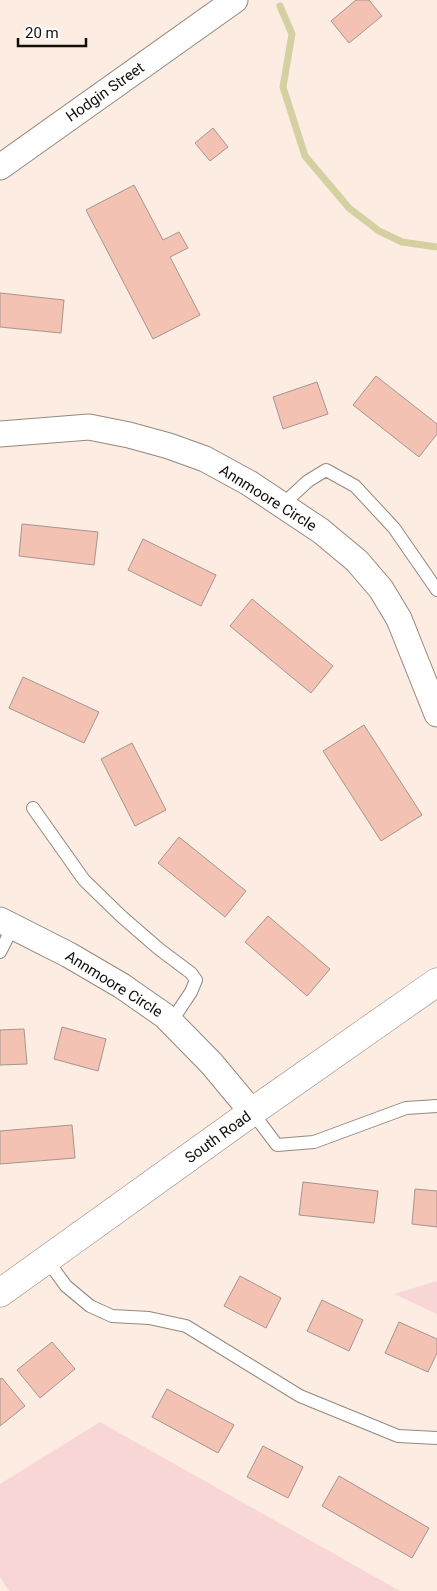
<svg xmlns="http://www.w3.org/2000/svg" width="437" height="1591" viewBox="0 0 437 1591" font-family="Roboto,sans-serif">
  <style>
    .green { fill: #f9d6d6 }
    .lines { fill: none; stroke-linecap: round; stroke-linejoin: round }
    .stream { stroke: #d4d0a2; stroke-width: 7 }
    .building { fill: #f4c2b2; stroke: #a6958f }
    .lane-casing { stroke: #95887d; stroke-width: 14 }
    .street-casing { stroke: #95887d; stroke-width: 27 }
    .secondary-casing { stroke: #95887d; stroke-width: 29 }
    .lane { stroke: #fff; stroke-width: 12 }
    .street { stroke: #fff; stroke-width: 25 }
    .secondary { stroke: #fff; stroke-width: 28 }
    .labels { text-anchor: middle; stroke-width: 4.5; stroke-linejoin: round; paint-order: stroke }
    .street-label { font-size: 15px; fill: #120e0a; stroke: #fff }
  </style>
  <rect width="100%" height="100%" fill="#fcece1"/>
  <path class="green" d="M 437,1281 L 437,1314 L 394,1294 Z
    M 100,1422 L 400,1591 L 9,1591 L 0,1577 L 0,1484 Z"/>
  <g class="lines">
    <path class="stream" d="M 280,6 L 292,34 L 283,87 L 305,156 L 349,208 L 379,231 L 402,242 L 437,247"/>
  </g>
  <path class="building" d="M 356,0 L 369,0 L 382,16 L 349,43 L 331,21 Z
    M 213,128 L 228,147 L 210,161 L 195,143 Z
    M 134,185 L 163,240 L 179,232 L 188,248 L 170,257 L 200,315 L 153,339 L 86,210 Z
    M 0,293 L 64,300 L 61,333 L 0,327 Z
    M 376,376 L 437,424 L 437,434 L 419,457 L 353,405 Z
    M 317,382 L 328,414 L 283,429 L 273,397 Z
    M 22,524 L 98,532 L 94,565 L 19,556 Z
    M 143,539 L 216,575 L 201,606 L 128,570 Z
    M 252,599 L 333,666 L 311,693 L 230,626 Z
    M 23,677 L 99,712 L 84,743 L 9,708 Z
    M 364,725 L 422,815 L 381,841 L 323,751 Z
    M 132,743 L 166,810 L 135,826 L 101,759 Z
    M 179,837 L 246,891 L 225,917 L 158,863 Z
    M 268,916 L 330,969 L 307,996 L 245,942 Z
    M 62,1027 L 106,1039 L 98,1071 L 54,1059 Z
    M 24,1029 L 27,1064 L 0,1065 L 0,1030 Z
    M 72,1125 L 75,1158 L 0,1164 L 0,1131 Z
    M 303,1182 L 378,1191 L 374,1223 L 299,1215 Z
    M 415,1189 L 437,1191 L 437,1227 L 412,1224 Z
    M 240,1276 L 281,1298 L 266,1328 L 224,1306 Z
    M 322,1300 L 363,1320 L 349,1351 L 307,1331 Z
    M 399,1322 L 437,1339 L 437,1353 L 428,1372 L 385,1353 Z
    M 52,1342 L 75,1369 L 40,1398 L 17,1370 Z
    M 2,1378 L 25,1406 L 0,1426 L 0,1379 Z
    M 167,1389 L 234,1425 L 218,1453 L 152,1417 Z
    M 263,1446 L 303,1467 L 288,1498 L 247,1477 Z
    M 339,1476 L 429,1528 L 412,1558 L 322,1506 Z"/>
  <g class="lines">
    <g class="lane-casing">
      <path id="lane" d="M 282,505 L 308,481 L 326,470 L 355,486 L 394,528 L 437,590
        M 33,808 L 84,880 L 121,916 L 159,949 L 191,973 L 196,980 L 191,992 L 171,1022
        M 0,952 L 13,927
        M 252,1112 L 277,1145 L 314,1142 L 406,1108 L 437,1106
        M 47,1260 L 66,1286 L 90,1306 L 112,1316 L 149,1318 L 186,1326 L 300,1396 L 398,1436 L 437,1438"/>
    </g>
    <g class="street-casing">
      <path id="street" d="M 0,167 L 235,0
        M 0,434 L 89,427 L 129,435 L 169,446 L 205,459 L 249,483 L 321,531 L 357,561 L 381,589 L 399,619 L 437,714
        M 0,920 L 69,955 L 122,986 L 165,1016 L 212,1064 L 252,1112"/>
    </g>
    <g class="secondary-casing">
      <path id="secondary" d="M 0,1293 L 252,1112 L 437,982"/>
    </g>
    <use href="#lane" class="lane"/>
    <use href="#street" class="street"/>
    <use href="#secondary" class="secondary"/>
  </g>
  <g class="labels">
    <g class="street-label">
      <text transform="translate(105 92) rotate(-35)" y="5">Hodgin Street</text>
      <text transform="translate(268 498) rotate(32)" y="5">Annmoore Circle</text>
      <text transform="translate(114 984) rotate(32)" y="5">Annmoore Circle</text>
      <text transform="translate(218 1137) rotate(-36)" y="5">South Road</text>
    </g>
  </g>
  <path d="M18 38v8h68v-8" fill="none" stroke="#120e0a" stroke-width="2.5"/>
  <text x="25" y="38" font-size="15" fill="#120e0a" stroke="#ffffff" stroke-width="4" paint-order="stroke">20 m</text>
</svg>
